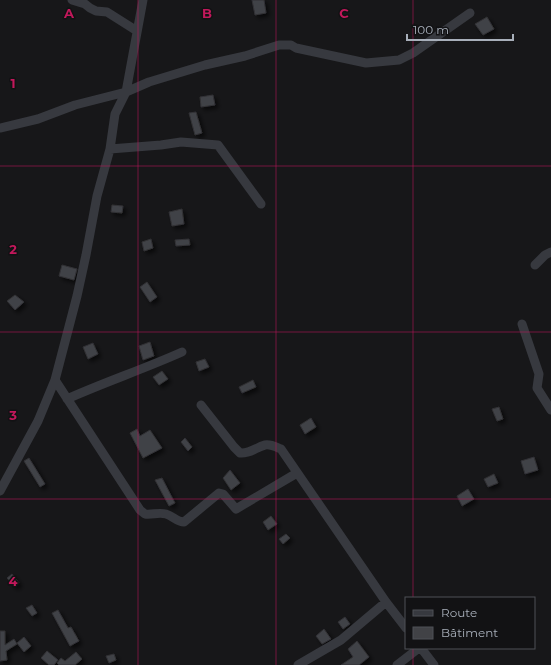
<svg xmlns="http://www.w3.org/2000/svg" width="551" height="665" viewBox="0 0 551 665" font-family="Montserrat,sans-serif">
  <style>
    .building { fill: #414246; stroke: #313135; filter: url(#shadow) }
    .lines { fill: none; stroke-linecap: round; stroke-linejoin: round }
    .minor { stroke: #37393f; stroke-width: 9 }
    .grid { fill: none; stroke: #c2185b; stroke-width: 1; stroke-opacity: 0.55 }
    .grid-label { font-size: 13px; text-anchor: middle; font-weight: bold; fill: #c2185b; stroke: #121214; stroke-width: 3; stroke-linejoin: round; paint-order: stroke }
  </style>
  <defs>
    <filter id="shadow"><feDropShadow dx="3" dy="3" stdDeviation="2" flood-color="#0009"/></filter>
  </defs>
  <rect width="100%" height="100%" fill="#171719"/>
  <path class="building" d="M 252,0 L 264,0 L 266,13 L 255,15 Z
    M 487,17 L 494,29 L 483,35 L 475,24 Z
    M 213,95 L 215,105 L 201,107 L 200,97 Z
    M 196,112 L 202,133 L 195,135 L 189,113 Z
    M 112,205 L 123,206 L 122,213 L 111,212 Z
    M 182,209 L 184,224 L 172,226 L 169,212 Z
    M 151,239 L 153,248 L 144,251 L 142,242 Z
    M 189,239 L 190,245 L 176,246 L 175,240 Z
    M 62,265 L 77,269 L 74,280 L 59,276 Z
    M 147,282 L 157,297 L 150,302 L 140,287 Z
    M 15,295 L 24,302 L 15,310 L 7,301 Z
    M 150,342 L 154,356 L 143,360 L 139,346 Z
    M 93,343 L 98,354 L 88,359 L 83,347 Z
    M 205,359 L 209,367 L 199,371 L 196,362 Z
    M 162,371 L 168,379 L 159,385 L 153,377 Z
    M 253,380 L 256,387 L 242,393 L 239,387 Z
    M 499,407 L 503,419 L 497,421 L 492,409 Z
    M 311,418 L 316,427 L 305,434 L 300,425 Z
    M 137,429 L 140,436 L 150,430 L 162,448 L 143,458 L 130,433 Z
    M 185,438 L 192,447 L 188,451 L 181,442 Z
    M 534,457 L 538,470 L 525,474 L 521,461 Z
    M 29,458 L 45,484 L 40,487 L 24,461 Z
    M 230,470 L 240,483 L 231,490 L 223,478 Z
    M 494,474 L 498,483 L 488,487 L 484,479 Z
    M 162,478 L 175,503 L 169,506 L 155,480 Z
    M 468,489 L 474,499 L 462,506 L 457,496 Z
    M 271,516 L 277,524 L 268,530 L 263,522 Z
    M 286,534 L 290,538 L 283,544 L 279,539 Z
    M 12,574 L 19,583 L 15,587 L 7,578 Z
    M 32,605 L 37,613 L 32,616 L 26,608 Z
    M 58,610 L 68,628 L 71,627 L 79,641 L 70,646 L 52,613 Z
    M 345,617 L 350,624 L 343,629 L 338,622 Z
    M 324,629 L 331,639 L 322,644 L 316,636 Z
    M 0,631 L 5,631 L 5,645 L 14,639 L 17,644 L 6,651 L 7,660 L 0,661 Z
    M 24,637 L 31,646 L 24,652 L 17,643 Z
    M 357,641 L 369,657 L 359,665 L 341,665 L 353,657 L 348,649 Z
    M 47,651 L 58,660 L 54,665 L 49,665 L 41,658 Z
    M 76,652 L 82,659 L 75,665 L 59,665 L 57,663 L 61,658 L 65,661 Z
    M 114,654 L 116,660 L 109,663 L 106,656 Z"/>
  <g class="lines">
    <path class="minor" d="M 72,0 L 85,4 L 90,8 L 96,11 L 107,12 L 137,31
      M 0,128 L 38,119 L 75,105 L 126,92 L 149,82 L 205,65 L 245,56 L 279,45 L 291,45 L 296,48 L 366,63 L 399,60 L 413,53 L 470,13
      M 110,149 L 161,145 L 181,142 L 218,145 L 261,204
      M 535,265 L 545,255 L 551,252
      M 522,324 L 539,374 L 537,388 L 551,410
      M 55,380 L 140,510 L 145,514 C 152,515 159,512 166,514 C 173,516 177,522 184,522 L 219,493 L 223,494 L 236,509 L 297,473
      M 67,399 C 105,382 144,369 182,352
      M 201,405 L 234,447 L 240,453 C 251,454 256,447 265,445 C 271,444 276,447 281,449 L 386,602 L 406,628
      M 0,491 L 38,421 L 55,380 L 77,296 L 86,255 L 97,196 L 110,149 L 115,114 L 126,92 L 143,0
      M 421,648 L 434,665
      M 298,665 L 341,640 L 386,602
      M 397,665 L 419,648"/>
  </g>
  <path class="grid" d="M 138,0 L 138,665M 276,0 L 276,665M 413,0 L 413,598M 0,166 L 551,166M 0,332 L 551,332M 0,499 L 551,499M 413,648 L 413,665"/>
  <g class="grid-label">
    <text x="69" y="18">A</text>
    <text x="207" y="18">B</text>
    <text x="344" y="18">C</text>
    <text x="13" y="88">1</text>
    <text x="13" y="254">2</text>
    <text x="13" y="420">3</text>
    <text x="13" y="586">4</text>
  </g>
  <rect x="405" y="597" width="130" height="52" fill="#121214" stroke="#4e5156"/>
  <rect x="413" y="610" width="20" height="6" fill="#37393f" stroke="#4e5156"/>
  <text x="441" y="617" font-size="12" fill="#a8afba">Route</text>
  <rect x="413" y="627" width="20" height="12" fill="#414246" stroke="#4e5156"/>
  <text x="441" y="637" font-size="12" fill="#a8afba">Bâtiment</text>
  <path d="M407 34v6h106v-6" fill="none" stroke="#a8afba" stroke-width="2"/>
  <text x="413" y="34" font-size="12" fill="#a8afba" stroke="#121214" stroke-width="3" paint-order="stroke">100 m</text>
</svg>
